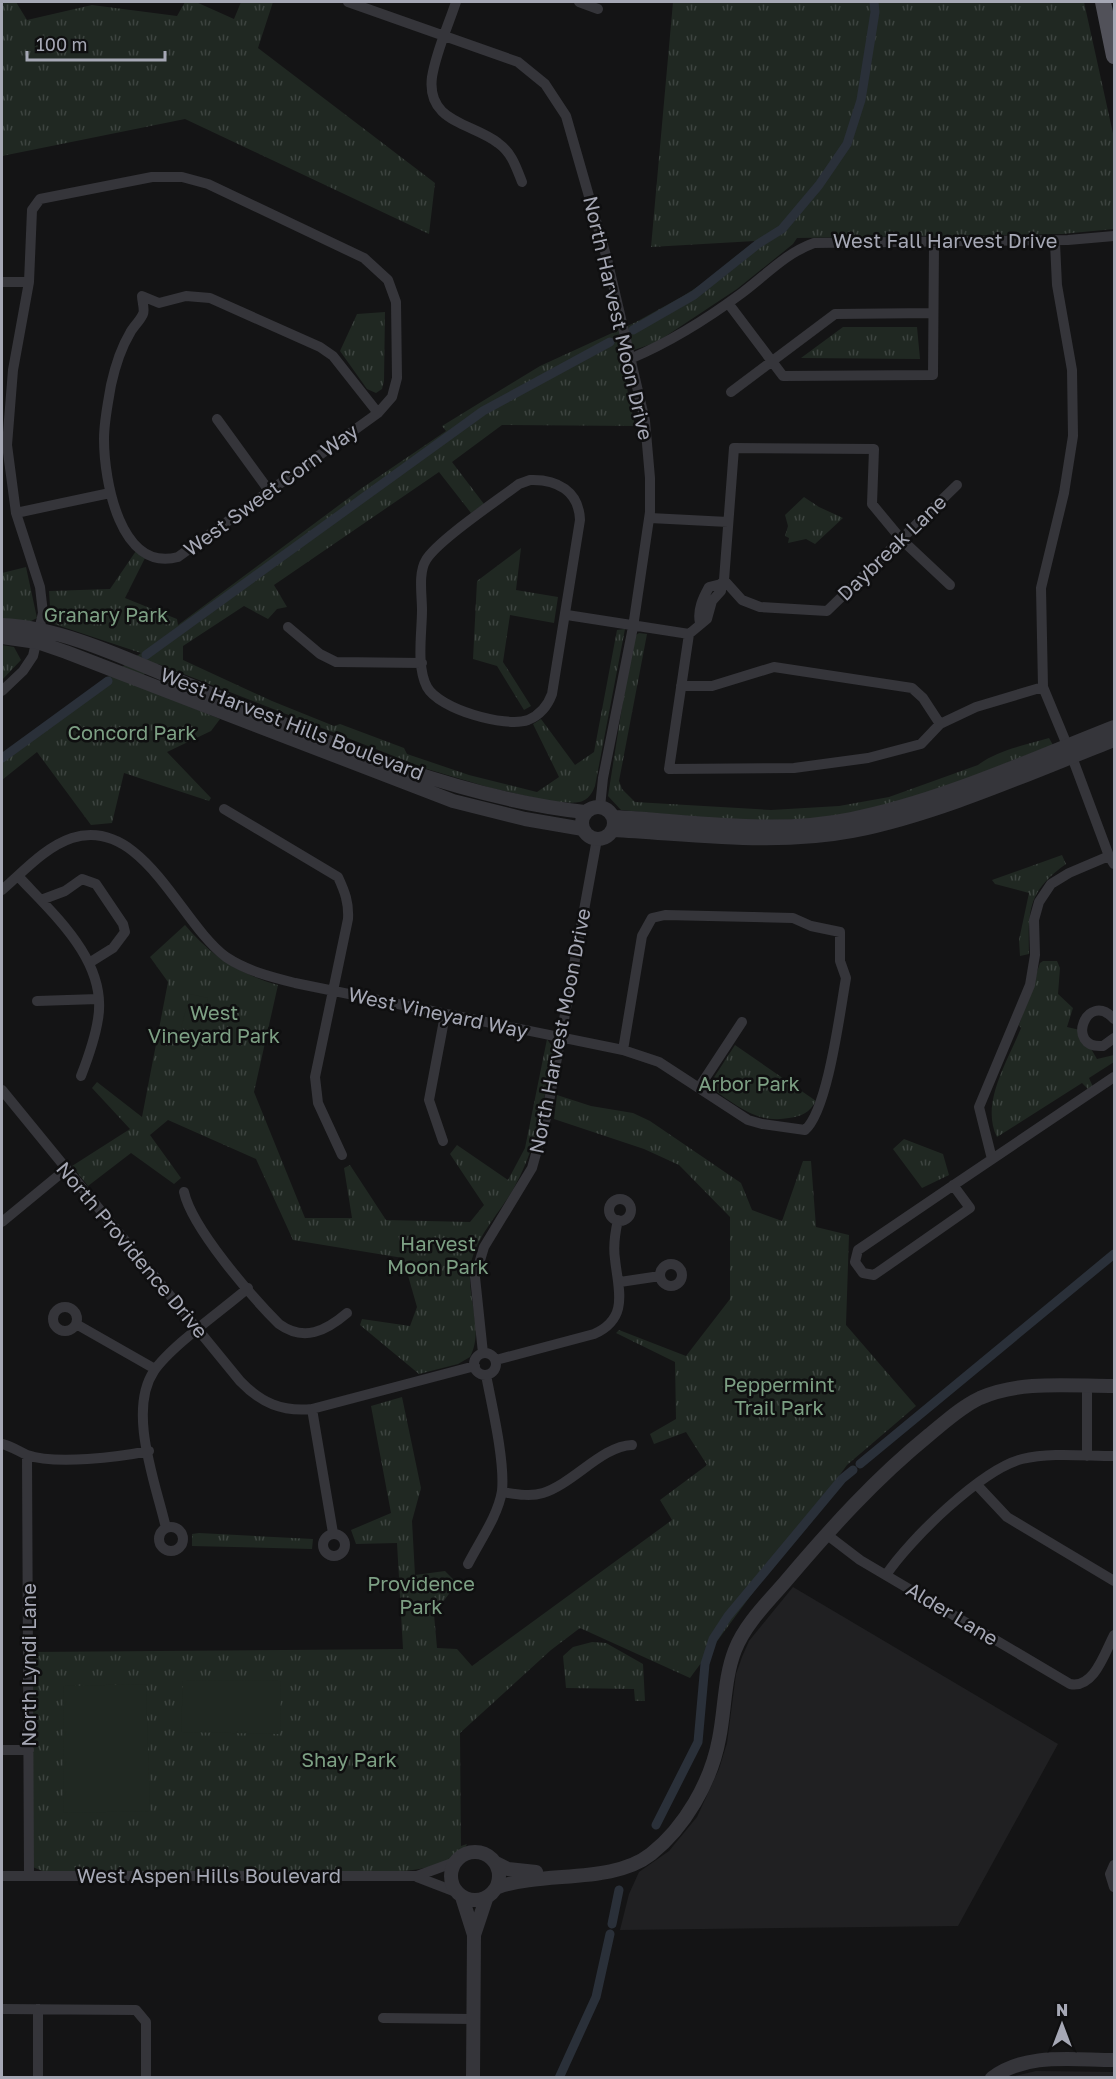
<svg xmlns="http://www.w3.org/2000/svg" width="1116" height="2079" viewBox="0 0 1116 2079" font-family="'Golos Text',sans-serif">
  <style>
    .built { fill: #202022 }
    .grass { fill: url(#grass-tufts) }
    .garden { fill: #202822 }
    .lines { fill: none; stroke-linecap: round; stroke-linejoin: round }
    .canal { stroke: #2a3039; stroke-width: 9 }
    .minor { stroke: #35353a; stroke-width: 10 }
    .tertiary { stroke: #35353a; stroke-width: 14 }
    .primary { stroke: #515159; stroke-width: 16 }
    .labels { text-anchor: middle; stroke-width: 5; stroke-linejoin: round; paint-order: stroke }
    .street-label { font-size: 20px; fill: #a6a8b5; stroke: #0f0f10 }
    .park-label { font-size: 20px; fill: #7da084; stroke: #0f0f10 }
  </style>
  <defs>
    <pattern id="grass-tufts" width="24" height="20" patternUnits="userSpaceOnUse" patternTransform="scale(1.5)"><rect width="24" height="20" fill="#202822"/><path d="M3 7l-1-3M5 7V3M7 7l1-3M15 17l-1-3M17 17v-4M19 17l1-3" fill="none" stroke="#3d4440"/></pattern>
  </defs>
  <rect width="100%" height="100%" fill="#141415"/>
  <path class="built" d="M 793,1587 L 1058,1744 L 958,1926 L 620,1930 L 629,1894 L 639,1872 L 669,1851 L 697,1817 L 719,1769 L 727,1743 L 736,1674 L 742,1657 L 749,1641 Z
    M 1036,2071 L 1114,2072 L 1114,2077 L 1007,2078 Z"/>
  <path class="grass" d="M 2,2 L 16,2 L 27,20 L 92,5 L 177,16 L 185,2 L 196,2 L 234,19 L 241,2 L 273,2 L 258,48 L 435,183 L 429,234 L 185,119 L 2,156 Z
    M 673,2 L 1084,2 L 1114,138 L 1114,229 L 1062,234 L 797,238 L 793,244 L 737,289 L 657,342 L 620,355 L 635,426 L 502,425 L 452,462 L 484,504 L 471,513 L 439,472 L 274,585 L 287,607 L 277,609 L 268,619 L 244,606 L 183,646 L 183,660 L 272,701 L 334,726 L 340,724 L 404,748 L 407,754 L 469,775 L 537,792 L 559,777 L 533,724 L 541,719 L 575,765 L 594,752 L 617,630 L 625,629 L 595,786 C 586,810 570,800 557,803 L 491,788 L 427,769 L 158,664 L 133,683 L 220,719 L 211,731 L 167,752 L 211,798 L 209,801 L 124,773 L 112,823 L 91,825 L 37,752 L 2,780 L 2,754 L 141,653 L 51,623 L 49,591 L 110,589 L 136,551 L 145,558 L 125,598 L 177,619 L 178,625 L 362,488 L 446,431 L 442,426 L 540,366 L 636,322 L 683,296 L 702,284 L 755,241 L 651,247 Z
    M 385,312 L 384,381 L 382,389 L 376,393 L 367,389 L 340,351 L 357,314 Z
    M 843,327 L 917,327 L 920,359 L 801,358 Z
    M 804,497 L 819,507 L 843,518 L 815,544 L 806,539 L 788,543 L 789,538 L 785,536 L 788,526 L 785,515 Z
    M 521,548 L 516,590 L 558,597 L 554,623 L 510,615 L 503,662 L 531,706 L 524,710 L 497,666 L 473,659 L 477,581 Z
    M 26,567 L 37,618 L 27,623 L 2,621 L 2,573 Z
    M 639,633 L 647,634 L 619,781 L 622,789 L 635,802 L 771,810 L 839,806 L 889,797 L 978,765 C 997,750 1026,745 1049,738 L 1053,745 C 985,770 916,804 844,815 C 771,826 694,817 621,810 L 608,796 L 633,637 Z
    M 2,645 L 14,647 L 21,660 L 2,680 Z
    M 1062,855 L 1066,864 C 1028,891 1028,910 1029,954 L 1020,956 L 1019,940 L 1029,893 L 995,884 L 992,880 Z
    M 185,925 C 211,956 239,974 278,985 L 254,1092 L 305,1218 L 352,1218 L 344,1168 L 350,1165 L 386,1220 L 470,1222 L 484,1205 L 450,1154 L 457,1145 L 508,1180 L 525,1148 L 547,1039 L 553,1048 C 545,1095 539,1141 516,1184 C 502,1211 478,1233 471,1263 C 465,1294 485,1329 470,1357 L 458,1364 L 419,1374 L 360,1325 L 362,1319 L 410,1326 L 417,1307 L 403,1258 L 293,1240 L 256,1159 L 168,1120 L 150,1135 L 181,1178 L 174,1184 L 131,1153 L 88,1186 L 72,1166 L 130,1129 L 92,1088 L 97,1082 L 142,1117 L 168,982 L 150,957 Z
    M 1043,961 L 1057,961 L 1060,968 L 1058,994 L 1073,1008 L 1067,1027 L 1080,1030 L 1097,1059 L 1114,1055 L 1114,1062 L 1089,1078 L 1093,1087 L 1089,1090 L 1082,1083 L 997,1137 C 980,1103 1008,1061 1021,1028 L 1019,1025 L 1040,963 Z
    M 735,1045 L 816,1101 C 809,1113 802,1116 789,1118 C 757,1124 736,1105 711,1088 L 711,1082 Z
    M 557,1095 L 591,1106 L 633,1113 L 650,1121 L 741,1183 L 752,1210 L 782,1221 L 803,1161 L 811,1161 L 816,1227 L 849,1235 L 846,1325 L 916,1406 L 847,1465 L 690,1678 L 580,1628 L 551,1650 L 460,1733 L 461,1846 L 467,1844 C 459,1863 421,1870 403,1871 L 47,1873 L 28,1865 L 30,1652 L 403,1649 L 397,1543 L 356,1544 L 351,1530 L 391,1513 L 371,1406 L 402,1397 L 421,1488 L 412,1521 L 415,1575 L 445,1571 L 457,1583 L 434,1614 L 437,1648 L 457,1649 L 472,1666 L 672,1520 L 660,1500 L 707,1465 L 686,1432 L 654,1444 L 650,1434 L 676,1419 L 675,1362 L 616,1333 L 619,1330 L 686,1356 L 730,1299 L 730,1217 L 679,1165 L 644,1149 L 554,1119 Z
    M 904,1139 L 943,1154 L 949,1175 L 922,1188 L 893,1149 Z
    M 199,1533 L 313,1539 L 312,1549 L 192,1546 L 192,1534 Z
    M 592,1642 L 606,1643 L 643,1664 L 645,1701 L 635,1701 L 634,1689 L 566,1688 L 563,1656 L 573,1647 Z"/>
  <path class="garden" d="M 190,994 L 208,998 L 199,1033 L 181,1028 Z
    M 183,1680 L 281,1681 L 280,1734 L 181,1732 Z
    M 146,1684 L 150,1811 L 63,1813 L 64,1686 Z"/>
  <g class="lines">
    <path class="canal" d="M 633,330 L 694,295 L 758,244 L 782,229 L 819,185 L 847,144 L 861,100 L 875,12 L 874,2
      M 146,655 L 483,411 L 610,342
      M 2,758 L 108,681
      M 860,1464 L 1114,1254
      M 656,1825 L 698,1742 L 705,1664 L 713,1639 L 728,1616 L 842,1479 L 853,1470
      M 612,1924 L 619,1890
      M 559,2078 L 596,1997 L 610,1934"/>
    <path class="minor" d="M 348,2 L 518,62 L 545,84 L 566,116 L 607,259 L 645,421 L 650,478 L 650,512 L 633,627 L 603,778 L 600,807
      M 456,2 C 448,26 436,52 432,77 C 426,123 473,123 498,143 C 512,153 516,167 522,182
      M 579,2 L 598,9
      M 1055,243 L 1057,285 L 1072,370 L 1073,436 L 1064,493 L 1041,588 L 1043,687 L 1072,757 L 1109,856 L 1114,864
      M 2,282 L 29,282
      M 728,303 L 783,376 L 933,375 L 934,244
      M 630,359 C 670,342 707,319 742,293 C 766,275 786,253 814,243 L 1068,240 L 1114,236
      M 731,392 L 835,314 L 933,313
      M 217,419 L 270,492
      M 530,480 C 557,479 579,491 580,520 L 552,694 C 548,705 540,715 528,720 C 505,728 439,709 427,687 C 416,666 422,633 422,610 C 422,595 418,573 426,560 C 437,541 498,500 519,484 Z
      M 16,513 L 110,493
      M 650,518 L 728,522
      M 724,580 L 742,600 L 760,607 L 827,611 L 957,485
      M 721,584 L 724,580 L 734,448 L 874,449 L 872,504 L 901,539 L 950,585
      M 567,615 L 689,634
      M 288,627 L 320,654 L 336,662 L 422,663
      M 689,634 L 669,769 L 794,768 L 868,758 L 921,744 L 940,724 L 976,707 L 1043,687
      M 689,634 L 707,619 L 712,601 L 721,591 L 721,584 L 709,587 C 703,598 697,610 700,623
      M 681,686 L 712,686 L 774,667 L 912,688 L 923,698 L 940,724
      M 2,691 L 23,671 L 33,656 L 43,613 L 40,587 L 16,513 L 7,445 L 13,370 L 29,282 L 32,210 L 40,199 L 152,177 L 182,177 L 208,184 L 364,258 L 388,280 L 396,302 L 397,378 L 392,397 L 378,413 L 178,557 C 120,573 104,480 104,439 C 104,421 108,403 111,385 C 115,367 121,348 130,333 C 133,327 140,321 143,314 C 145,310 142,301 142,296 L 159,303 L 186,296 L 210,298 L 320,347 L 333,356 L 378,413
      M 224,809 L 338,877 C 345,892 349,903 348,919 L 315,1077 L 318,1103 L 342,1155
      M 18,876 C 53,914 108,961 98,1019 C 95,1039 88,1058 81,1076
      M 2,890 C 23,872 45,847 72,838 C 143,816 179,922 226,957 C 247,971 271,977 295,983 L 623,1050 L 659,1062 L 748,1120 L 762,1124 L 805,1130 C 828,1110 840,1011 846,978 L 840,961 L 840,932 L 811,926 L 793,918 L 665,915 L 652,918 L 642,936 L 623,1050
      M 41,900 L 65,891 L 82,879 L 96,884 L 123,924 L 125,932 L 113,948 L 89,963
      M 37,1001 L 98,999
      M 1114,1019 C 1087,989 1064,1049 1103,1046 L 1114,1038
      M 700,1086 L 742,1022
      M 2,1090 L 240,1381 C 261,1403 282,1412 312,1409 L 475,1366
      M 443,1141 L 429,1100 L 445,1015
      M 992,1159 L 979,1107 L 1030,985 L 1035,955 L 1034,920 L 1039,902 L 1051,884 L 1069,873 L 1109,856
      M 953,1185 L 970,1208 L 874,1275 L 863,1273 L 855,1262 L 858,1250 C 943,1192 1029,1134 1114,1077
      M 184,1192 C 192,1228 251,1296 279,1324 C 304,1342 326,1331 347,1313
      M609 1210a11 11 0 1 1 22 0a11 11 0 1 1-22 0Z
      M 2,1222 L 65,1170
      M660 1275a11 11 0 1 1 22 0a11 11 0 1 1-22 0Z
      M 620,1282 L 660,1276
      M53 1319a12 12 0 1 1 24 0a12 12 0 1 1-24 0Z
      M 76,1324 L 155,1369
      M 483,1353 L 475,1277 L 484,1247 L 532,1168 L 546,1118 L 597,839
      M474 1364a11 11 0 1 1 22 0a11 11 0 1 1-22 0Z
      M 496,1360 L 594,1334 C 630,1318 618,1289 615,1259 C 613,1246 615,1233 618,1220
      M 1087,1386 L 1087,1456
      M 312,1409 L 333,1533
      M 2,1444 C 11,1446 18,1451 27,1455 C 56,1465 119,1457 149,1451
      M 27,1455 L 29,1876
      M 977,1485 L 1007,1517 L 1114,1581
      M 502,1492 C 515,1494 530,1497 543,1493 C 574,1483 602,1446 632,1445
      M159 1539a12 12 0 1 1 24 0a12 12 0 1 1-24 0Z
      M 166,1528 C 156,1484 127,1411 154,1371 C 171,1346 224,1309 248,1288
      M323 1545a11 11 0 1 1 22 0a11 11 0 1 1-22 0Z
      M 826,1534 L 860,1560 L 1070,1684 C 1094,1689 1105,1652 1114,1635
      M 468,1564 C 479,1542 498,1516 502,1491 C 505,1461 492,1406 486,1375
      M 886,1575 C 909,1540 982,1469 1022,1459 C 1051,1452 1085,1456 1114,1456
      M 2,1750 L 29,1750
      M 1114,1865 L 1110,1874 L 1114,1887
      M 2,1876 L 417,1876 L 455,1862
      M 417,1877 L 456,1892
      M 2,2009 L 136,2010 L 146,2022 L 146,2078
      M 383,2018 L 473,2019
      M 38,2078 L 38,2009"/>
    <path class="tertiary" d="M 2,625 C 64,627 135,663 192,686 C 315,737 453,798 585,812
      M 2,637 L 37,642 L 66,652 L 453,801 L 525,819 L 583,829
      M582 823a16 16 0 1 1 32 0a16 16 0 1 1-32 0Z
      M 614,817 C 692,821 774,835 851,819 C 938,802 1032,759 1114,727
      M 613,830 C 692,834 775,846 853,831 C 939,814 1032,772 1114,740
      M451 1876a24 24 0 1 1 48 0a24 24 0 1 1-48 0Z
      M 496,1863 L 508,1869 L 536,1872
      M 498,1887 C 545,1871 613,1884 651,1854 C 685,1827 711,1782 719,1739 C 725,1710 724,1678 735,1650 C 745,1624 768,1602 786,1581 C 831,1528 875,1479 929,1435 C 945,1422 961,1407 980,1398 C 1021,1380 1070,1386 1114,1386
      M 462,1897 L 474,1935
      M 473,2078 L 474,1935 L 486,1899
      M 992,2078 C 1026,2052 1074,2060 1114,2060"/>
    <path class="primary" d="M 1103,2 L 1114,56"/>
  </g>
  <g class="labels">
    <g class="street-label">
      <text x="945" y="248">West Fall Harvest Drive</text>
      <text transform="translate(618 318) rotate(77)" y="7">North Harvest Moon Drive</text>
      <text transform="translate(271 490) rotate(-36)" y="7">West Sweet Corn Way</text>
      <text transform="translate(892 548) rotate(-44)" y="7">Daybreak Lane</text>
      <text transform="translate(292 724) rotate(21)" y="7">West Harvest Hills Boulevard</text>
      <text transform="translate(438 1013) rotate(12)" y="7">West Vineyard Way</text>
      <text transform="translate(560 1031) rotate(-79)" y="7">North Harvest Moon Drive</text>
      <text transform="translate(132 1250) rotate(50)" y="7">North Providence Drive</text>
      <text transform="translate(952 1614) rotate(31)" y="7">Alder Lane</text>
      <text transform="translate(29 1665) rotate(-90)" y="7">North Lyndi Lane</text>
      <text x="209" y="1883">West Aspen Hills Boulevard</text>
    </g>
    <g class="park-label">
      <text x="106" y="622">Granary Park</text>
      <text x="132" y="740">Concord Park</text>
      <text x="214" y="1020">West<tspan x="214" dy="23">Vineyard Park</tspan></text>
      <text x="749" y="1091">Arbor Park</text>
      <text x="438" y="1251">Harvest<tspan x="438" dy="23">Moon Park</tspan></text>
      <text x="779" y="1392">Peppermint<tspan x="779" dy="23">Trail Park</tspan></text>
      <text x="421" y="1591">Providence<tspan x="421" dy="23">Park</tspan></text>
      <text x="349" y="1767">Shay Park</text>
    </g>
  </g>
  <rect width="1116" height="2079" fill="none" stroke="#a6a8b5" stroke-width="6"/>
  <g transform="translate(1062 2025)" stroke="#0f0f10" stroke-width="4.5" paint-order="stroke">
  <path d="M0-4.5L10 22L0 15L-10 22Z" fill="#a6a8b5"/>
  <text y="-9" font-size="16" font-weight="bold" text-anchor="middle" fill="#a6a8b5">N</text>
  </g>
  <path d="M27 51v9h138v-9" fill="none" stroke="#a6a8b5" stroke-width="3"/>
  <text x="36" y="51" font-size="18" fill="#a6a8b5" stroke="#0f0f10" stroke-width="4.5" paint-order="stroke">100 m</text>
</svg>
